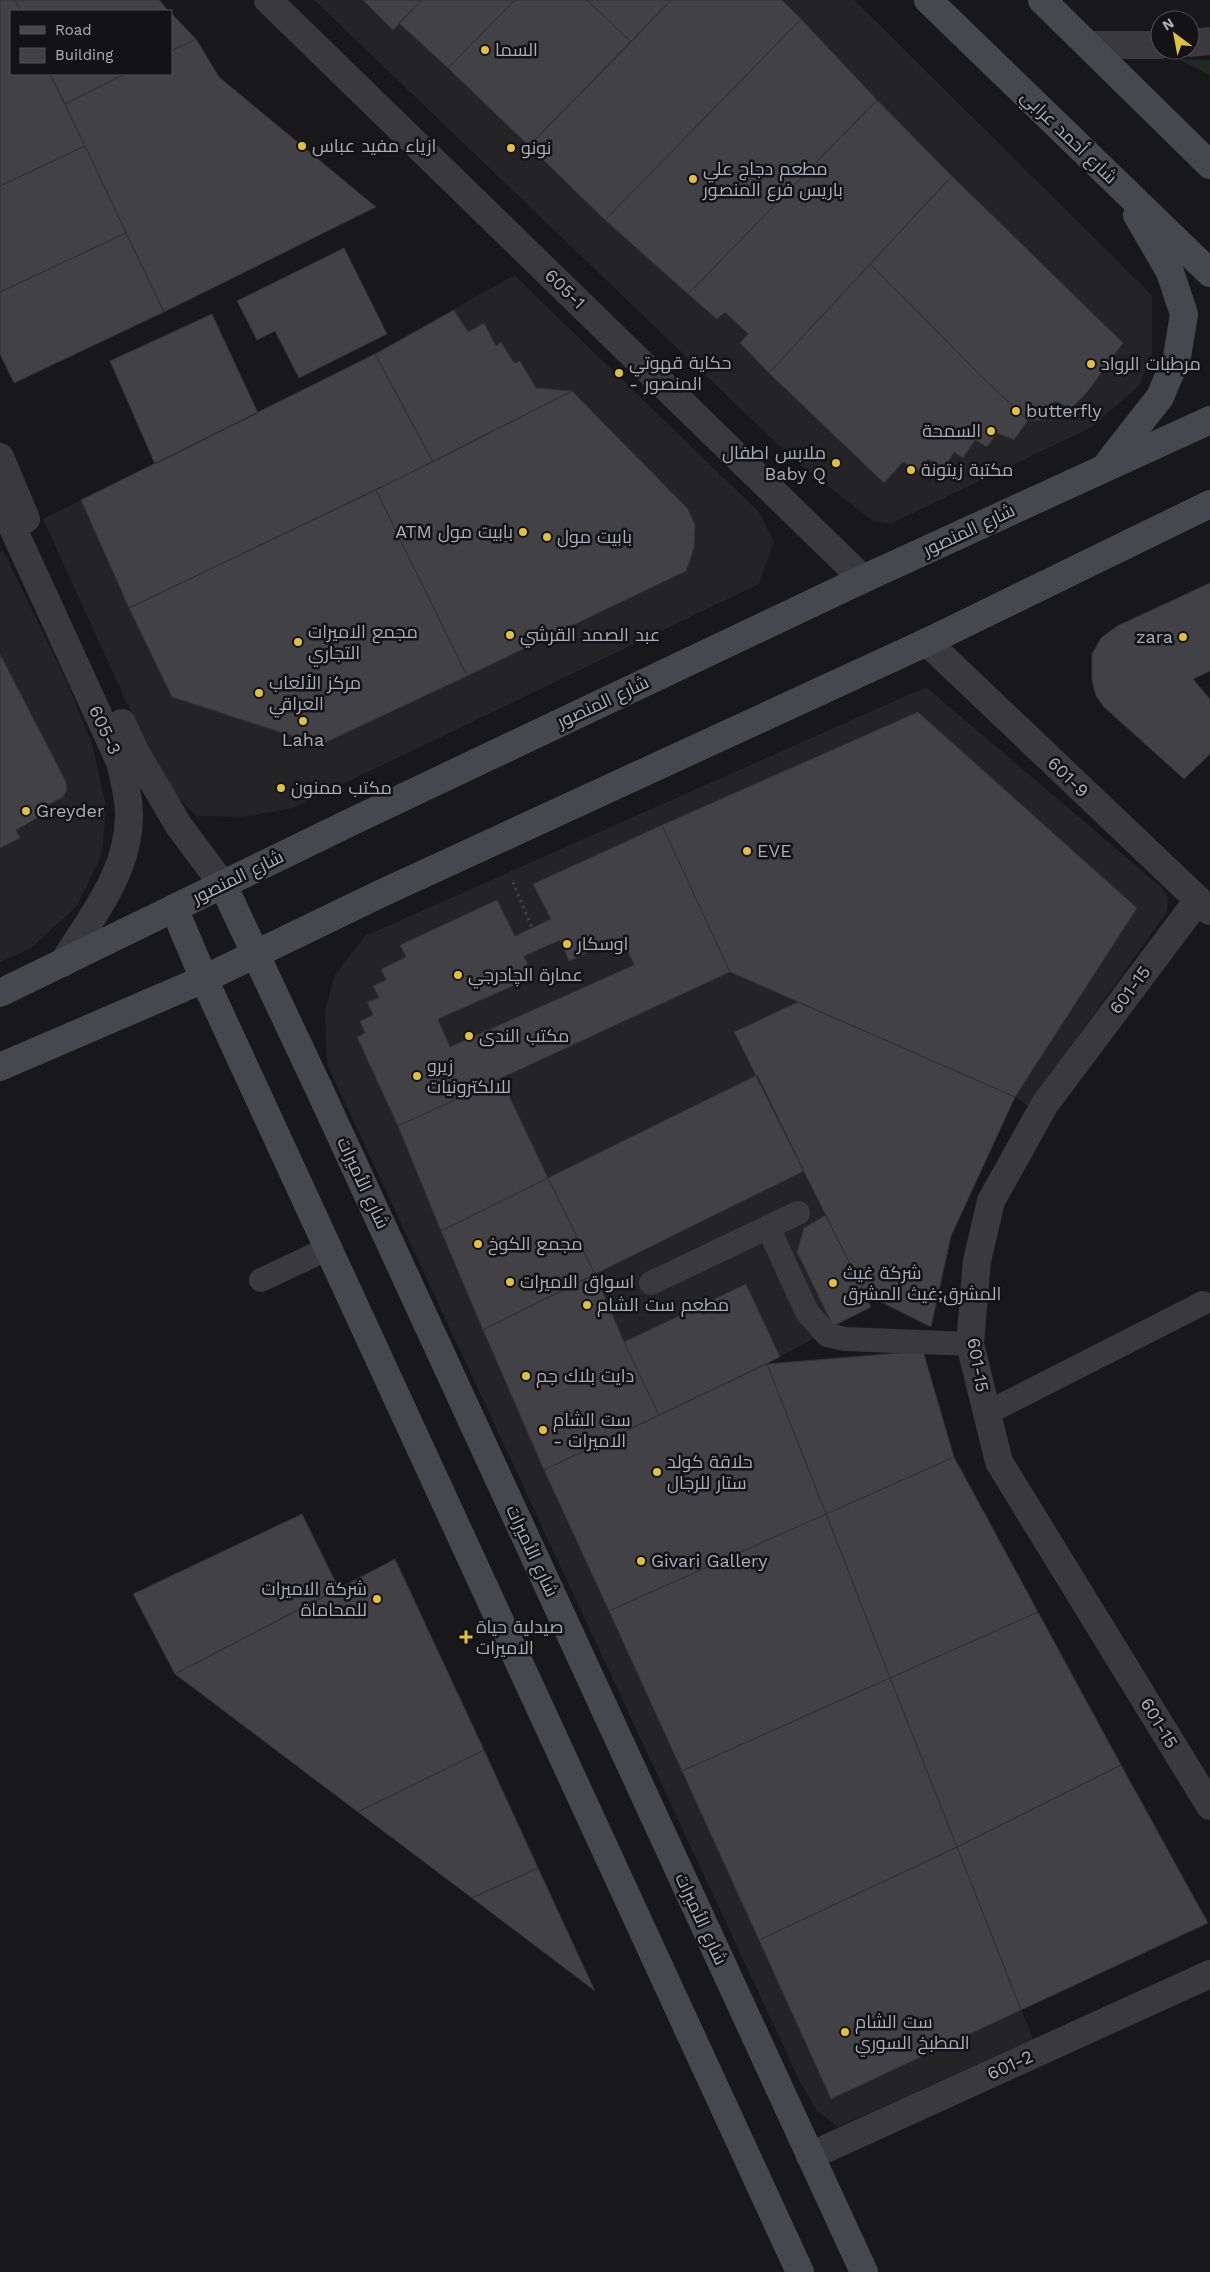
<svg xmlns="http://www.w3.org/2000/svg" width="1210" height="2272" viewBox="0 0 1210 2272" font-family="'Work Sans',Cairo,sans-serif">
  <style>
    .built { fill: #242326 }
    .green { fill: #222923 }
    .building { fill: #424246; stroke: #323235; fill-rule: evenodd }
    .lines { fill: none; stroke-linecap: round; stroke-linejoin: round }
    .path { stroke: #3f4044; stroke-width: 3; stroke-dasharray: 2.5 4; stroke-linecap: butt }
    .lane { stroke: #39393e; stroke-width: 24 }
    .street { stroke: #39393e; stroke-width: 28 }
    .secondary { stroke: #47484d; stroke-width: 28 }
    .poi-dot { fill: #dfbf49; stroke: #131214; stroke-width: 2 }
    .labels { text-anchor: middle; stroke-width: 5; stroke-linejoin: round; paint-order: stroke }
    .poi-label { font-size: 18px; fill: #abadb7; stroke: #131214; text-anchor: start }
    .street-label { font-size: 18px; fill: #abadb7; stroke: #131214 }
  </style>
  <rect width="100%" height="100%" fill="#181719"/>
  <path class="built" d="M 314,0 L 854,0 L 1152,295 L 1152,354 L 1139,386 L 1092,427 L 890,524 L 873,521 L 794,460 Z
    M 514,275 L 759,512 L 774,542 L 759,584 L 293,808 L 243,817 L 196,816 L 163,782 L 43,519 L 375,354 Z
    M 3,550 L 67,682 L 92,744 L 106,806 L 102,854 L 77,906 L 30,949 L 0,962 L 0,552 Z
    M 926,687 L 1161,887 L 1168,898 L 1167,912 L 1028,1106 L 1015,1097 L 798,1002 L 734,1033 L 871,1307 L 767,1364 L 1033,2039 L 838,2127 L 817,2111 L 801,2084 L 327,1064 L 325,1010 L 335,975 L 365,936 Z"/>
  <path class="green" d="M 1178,59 L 1210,60 L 1210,75 Z"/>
  <path class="building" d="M 0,0 L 15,0 L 20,11 L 11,11 L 11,74 L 50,74 L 85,146 L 0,186 Z
    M 15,0 L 159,0 L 169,11 L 20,11 Z
    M 363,0 L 422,0 L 393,30 Z
    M 422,0 L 515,0 L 448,68 L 399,23 Z
    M 515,0 L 587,0 L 631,42 L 529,146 L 448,68 Z
    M 587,0 L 671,0 L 631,42 Z
    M 671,0 L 782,0 L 801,19 L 605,220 L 529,146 Z
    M 171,13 L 196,39 L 171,51 Z
    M 801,19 L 877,100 L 688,294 L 605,220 Z
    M 196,39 L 219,77 L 376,207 L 164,312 L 65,104 L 125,74 L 171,74 L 171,51 Z
    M 50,74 L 125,74 L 65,104 Z
    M 877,100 L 952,176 L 769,373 L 740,343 L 748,334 L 725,312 L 717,319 L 688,294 Z
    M 85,146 L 126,233 L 0,292 L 0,186 Z
    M 952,176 L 1123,343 L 1088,391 L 1071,409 L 1055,401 L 1046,420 L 1028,420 L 984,379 L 870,264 Z
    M 126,233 L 164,312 L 14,383 L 0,354 L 0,292 Z
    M 344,248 L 387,334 L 299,378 L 275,331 L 257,340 L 237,301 Z
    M 870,264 L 984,379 L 1028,420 L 1014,440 L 997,433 L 987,447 L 975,440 L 963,458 L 954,452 L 944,468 L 928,459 L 920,472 L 903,462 L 884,483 L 769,373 Z
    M 454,310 L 468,332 L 484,323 L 496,346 L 501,342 L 514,363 L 520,361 L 536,388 L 572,391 L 433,462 L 375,354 Z
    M 212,314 L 258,413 L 155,464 L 110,361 Z
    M 375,354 L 433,462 L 129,608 L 81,500 Z
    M 572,391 L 688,509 L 695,525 L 694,548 L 686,571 L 467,676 L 376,490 Z
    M 376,490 L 467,676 L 320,745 L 172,697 L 129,608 Z
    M 1210,583 L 1210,671 L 1193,679 L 1210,699 L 1210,754 L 1184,779 L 1104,707 L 1096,696 L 1092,681 L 1092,654 L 1101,638 L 1117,626 Z
    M 0,654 L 66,782 L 67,790 L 63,797 L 35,812 L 37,818 L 16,830 L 20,838 L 0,848 Z
    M 918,712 L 1137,908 L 1015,1097 L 730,972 L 662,825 Z
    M 662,825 L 730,972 L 398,1126 L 357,1037 L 365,1033 L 360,1021 L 373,1015 L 367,1002 L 379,998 L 373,986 L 386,980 L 381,969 L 406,957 L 400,945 L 497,900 L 515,936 L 551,919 L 533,884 ZM 622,938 L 634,965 L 450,1047 L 438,1019 L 533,977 L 524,956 L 560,940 L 569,961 Z
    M 798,1002 L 1015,1097 L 951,1236 L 931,1327 L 865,1294 L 734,1032 Z
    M 757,1075 L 804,1171 L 595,1274 L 548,1178 Z
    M 501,1079 L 548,1178 L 441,1231 L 398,1126 Z
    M 548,1178 L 595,1274 L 483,1330 L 441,1231 Z
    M 826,1215 L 871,1307 L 833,1326 L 797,1252 L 804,1228 Z
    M 595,1274 L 624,1342 L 659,1415 L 544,1470 L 483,1330 Z
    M 746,1284 L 780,1357 L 659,1415 L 624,1342 Z
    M 923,1351 L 954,1457 L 826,1514 L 767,1364 Z
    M 767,1364 L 826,1514 L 609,1611 L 544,1470 Z
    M 954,1457 L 1038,1612 L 890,1678 L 826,1514 Z
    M 302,1514 L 339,1589 L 175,1674 L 133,1594 Z
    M 826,1514 L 890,1678 L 682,1771 L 609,1611 Z
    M 395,1559 L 484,1750 L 358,1812 L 175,1674 Z
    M 1038,1612 L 1121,1765 L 957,1847 L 890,1678 Z
    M 890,1678 L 957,1847 L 759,1940 L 682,1771 Z
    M 484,1750 L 538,1868 L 472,1898 L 358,1812 Z
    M 1121,1765 L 1208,1923 L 1021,2010 L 957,1847 Z
    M 957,1847 L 1021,2010 L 831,2099 L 759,1940 Z
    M 538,1868 L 595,1991 L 472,1898 Z"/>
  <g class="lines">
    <path class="path" d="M 513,882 L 532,928"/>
    <path class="lane" d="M 768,1227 L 807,1312 L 827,1335 L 845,1339 L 970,1344
      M 261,1280 L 329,1248
      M 651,1283 L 798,1213
      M 987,1413 L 1203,1303"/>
    <path class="street" d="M 268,0 L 863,579
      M 1190,43 L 1210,41
      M 1089,45 L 1160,45
      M 0,457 L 26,519
      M 0,500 L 120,762 C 124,779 129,797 129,815 C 129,872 92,916 63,963
      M 927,642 L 1210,911
      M 122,723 L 136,753 L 179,826 L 223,885
      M 1198,900 L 1045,1104 L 991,1201 L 977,1261 L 970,1344 L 999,1462 L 1210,1806
      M 810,2156 L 1210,1974"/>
    <path class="secondary" d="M 928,0 L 1210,273
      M 1042,0 L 1210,165
      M 1109,462 L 1160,397 L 1177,357 L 1184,314 L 1170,272 L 1137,215
      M 223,885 L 320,1091 L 864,2272
      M 174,908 L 204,979 L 800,2272
      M 0,993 L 349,823 L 863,579 L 1210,420
      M 0,1067 L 204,979 L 382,893 L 927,642 L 1210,504"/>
  </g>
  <g class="poi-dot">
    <circle cx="485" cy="50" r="5"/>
    <circle cx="302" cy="146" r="5"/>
    <circle cx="511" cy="148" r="5"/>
    <circle cx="693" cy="179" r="5"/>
    <circle cx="1091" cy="364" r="5"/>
    <circle cx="619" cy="373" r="5"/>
    <circle cx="1016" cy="411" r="5"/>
    <circle cx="991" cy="431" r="5"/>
    <circle cx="836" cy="463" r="5"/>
    <circle cx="911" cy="470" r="5"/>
    <circle cx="523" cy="532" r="5"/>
    <circle cx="547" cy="537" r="5"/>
    <circle cx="510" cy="635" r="5"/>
    <circle cx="1183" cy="637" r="5"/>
    <circle cx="298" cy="642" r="5"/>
    <circle cx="259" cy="693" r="5"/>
    <circle cx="303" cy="721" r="5"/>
    <circle cx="281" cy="788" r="5"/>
    <circle cx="26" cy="811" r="5"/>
    <circle cx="747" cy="851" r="5"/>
    <circle cx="567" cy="944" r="5"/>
    <circle cx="458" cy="975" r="5"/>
    <circle cx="469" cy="1036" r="5"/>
    <circle cx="417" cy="1076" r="5"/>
    <circle cx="478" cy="1244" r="5"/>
    <circle cx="510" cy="1282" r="5"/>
    <circle cx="833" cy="1283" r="5"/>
    <circle cx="587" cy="1305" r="5"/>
    <circle cx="526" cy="1376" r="5"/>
    <circle cx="543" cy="1430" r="5"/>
    <circle cx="657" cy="1472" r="5"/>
    <circle cx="641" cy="1561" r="5"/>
    <circle cx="377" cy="1599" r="5"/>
    <path d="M463.5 1629.5h5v5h5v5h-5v5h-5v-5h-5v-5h5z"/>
    <circle cx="845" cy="2032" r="5"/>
  </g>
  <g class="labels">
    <g class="poi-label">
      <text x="495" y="56">السما</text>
      <text x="312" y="152">ازياء مفيد عباس</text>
      <text x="521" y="154">نونو</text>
      <text x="703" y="175">مطعم دجاج علي<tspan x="703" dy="21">باريس فرع المنصور</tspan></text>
      <text x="629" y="369">حكاية قهوتي<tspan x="629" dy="21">- المنصور</tspan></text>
      <text x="1101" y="370">مرطبات الرواد</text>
      <text x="1026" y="417">butterfly</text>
      <text x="981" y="437" text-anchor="end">السمحة</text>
      <text x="826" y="459" text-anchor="end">ملابس اطفال<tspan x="826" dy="21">Baby Q</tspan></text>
      <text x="921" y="476">مكتبة زيتونة</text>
      <text x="513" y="538" text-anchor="end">ATM بابيت مول</text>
      <text x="557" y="543">بابيت مول</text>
      <text x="308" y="638">مجمع الاميرات<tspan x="308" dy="21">التجاري</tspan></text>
      <text x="520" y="641">عبد الصمد القرشي</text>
      <text x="1173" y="643" text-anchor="end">zara</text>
      <text x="269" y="689">مركز الألعاب<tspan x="269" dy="21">العراقي</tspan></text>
      <text x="303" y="746" text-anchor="middle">Laha</text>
      <text x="291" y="794">مكتب ممنون</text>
      <text x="36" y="817">Greyder</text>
      <text x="757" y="857">EVE</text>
      <text x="577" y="950">اوسكار</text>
      <text x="468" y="981">عمارة الچادرجي</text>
      <text x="479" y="1042">مكتب الندى</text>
      <text x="427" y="1072">زيرو<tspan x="427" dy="21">للالكترونيات</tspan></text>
      <text x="488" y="1250">مجمع الكوخ</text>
      <text x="843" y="1279">شركة غيث<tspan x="843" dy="21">المشرق;غيث المشرق</tspan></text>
      <text x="520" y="1288">اسواق الاميرات</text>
      <text x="597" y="1311">مطعم ست الشام</text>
      <text x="536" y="1382">دايت بلاك جم</text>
      <text x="553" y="1426">ست الشام<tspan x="553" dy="21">- الاميرات</tspan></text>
      <text x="667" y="1468">حلاقة كولد<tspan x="667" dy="21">ستار للرجال</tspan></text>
      <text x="651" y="1567">Givari Gallery</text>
      <text x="367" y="1595" text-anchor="end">شركة الاميرات<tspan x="367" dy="21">للمحاماة</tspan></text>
      <text x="476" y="1633">صيدلية حياة<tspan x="476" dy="21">الاميرات</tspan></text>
      <text x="855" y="2028">ست الشام<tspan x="855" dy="21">المطبخ السوري</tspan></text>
    </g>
    <g class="street-label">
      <text transform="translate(1069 137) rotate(44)" y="6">شارع أحمد عرابي</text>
      <text transform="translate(565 289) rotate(44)" y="6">605-1</text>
      <text transform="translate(969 530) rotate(-25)" y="6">شارع المنصور</text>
      <text transform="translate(603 702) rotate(-25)" y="6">شارع المنصور</text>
      <text transform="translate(105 730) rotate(65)" y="6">605-3</text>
      <text transform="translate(1068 777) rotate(44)" y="6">601-9</text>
      <text transform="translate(238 877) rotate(-26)" y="6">شارع المنصور</text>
      <text transform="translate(1130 990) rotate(-53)" y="6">601-15</text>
      <text transform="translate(363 1183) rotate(65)" y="6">شارع الأميرات</text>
      <text transform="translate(978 1365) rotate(80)" y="6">601-15</text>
      <text transform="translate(532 1551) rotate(65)" y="6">شارع الأميرات</text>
      <text transform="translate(1159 1723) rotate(59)" y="6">601-15</text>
      <text transform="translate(701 1919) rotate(65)" y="6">شارع الأميرات</text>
      <text transform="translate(1010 2065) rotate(-24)" y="6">601-2</text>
    </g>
  </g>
  <rect x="10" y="10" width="162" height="65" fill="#131214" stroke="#505055"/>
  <rect x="20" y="26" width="25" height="8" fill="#47484d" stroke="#505055"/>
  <text x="55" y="35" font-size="15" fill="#abadb7">Road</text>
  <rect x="20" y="48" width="25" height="15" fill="#424246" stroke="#505055"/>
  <text x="55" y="60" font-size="15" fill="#abadb7">Building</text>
  <g transform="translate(1175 35) rotate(328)"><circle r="24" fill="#131214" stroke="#505055"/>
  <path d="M0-4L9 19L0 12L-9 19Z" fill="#dfbf49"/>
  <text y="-8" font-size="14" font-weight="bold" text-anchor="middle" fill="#abadb7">N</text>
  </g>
</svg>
